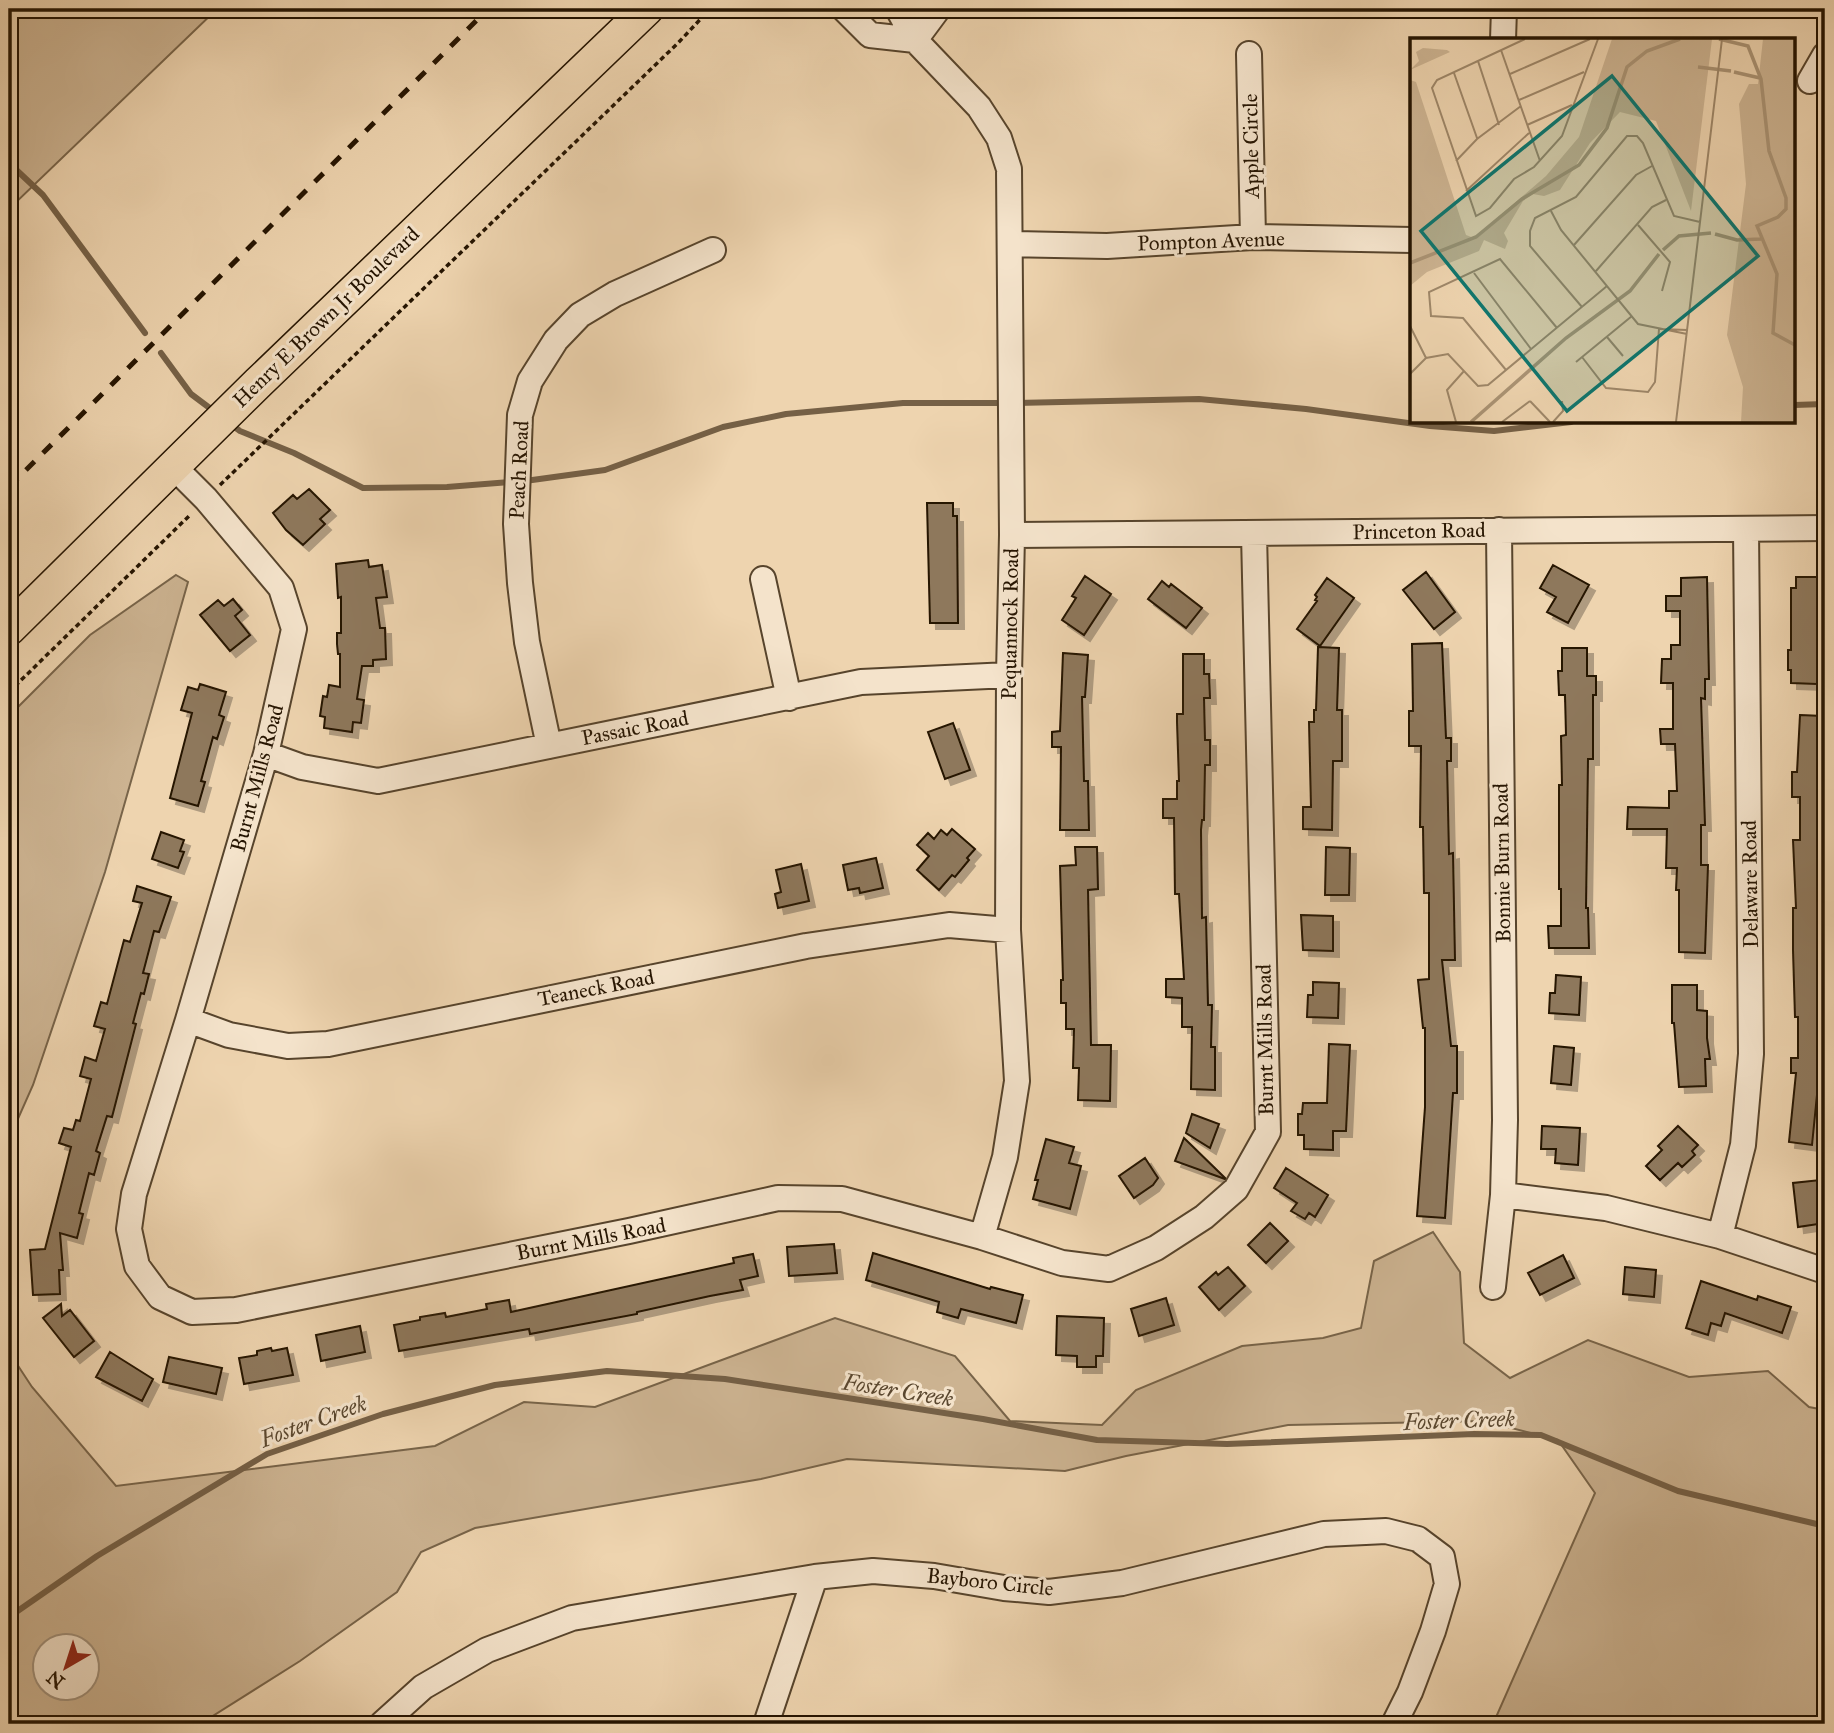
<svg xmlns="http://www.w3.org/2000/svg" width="1834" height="1733" viewBox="0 0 1834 1733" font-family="'IM FELL Great Primer',serif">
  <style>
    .green { fill: #ccb391; stroke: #786449; stroke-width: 2; fill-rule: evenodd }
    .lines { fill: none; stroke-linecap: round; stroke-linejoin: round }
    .stream { stroke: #756046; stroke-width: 6 }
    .building { fill: #8e785b; stroke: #251401; stroke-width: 2; filter: url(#shadow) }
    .minor-casing { stroke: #57442c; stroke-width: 28 }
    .major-casing { stroke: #251401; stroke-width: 35 }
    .path { stroke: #251401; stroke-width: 3.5; stroke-dasharray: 5 3.5; stroke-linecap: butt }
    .minor { stroke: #f4e3cb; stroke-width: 24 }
    .major { stroke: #eed4af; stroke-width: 32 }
    .rail { stroke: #251401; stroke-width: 5; stroke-dasharray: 12 12; stroke-linecap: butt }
    .labels { text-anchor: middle; stroke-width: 6; stroke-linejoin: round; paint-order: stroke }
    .street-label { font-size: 21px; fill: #251401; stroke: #f4e3cb }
    .water-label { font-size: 23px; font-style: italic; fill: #5a472f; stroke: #f4e3cb }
    .inset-river { fill: none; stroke: #aa9374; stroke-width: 3.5 }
    .inset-road { fill: none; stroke: #9e8769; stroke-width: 2 }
    .view { fill: #0f766e; fill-opacity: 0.15; stroke: #0f766e; stroke-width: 3.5 }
    .inset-edge { fill: none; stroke: #251401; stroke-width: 3.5 }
  </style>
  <defs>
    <filter id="shadow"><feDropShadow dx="6" dy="6" stdDeviation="0" flood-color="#0004"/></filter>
  </defs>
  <rect width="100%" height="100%" fill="#eed4af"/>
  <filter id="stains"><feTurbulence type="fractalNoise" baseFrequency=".00286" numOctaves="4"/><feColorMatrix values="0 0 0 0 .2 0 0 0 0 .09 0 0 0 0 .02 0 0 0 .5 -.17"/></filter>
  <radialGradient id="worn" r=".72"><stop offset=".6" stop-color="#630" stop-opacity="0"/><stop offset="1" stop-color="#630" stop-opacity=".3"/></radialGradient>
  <path class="green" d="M 9,9 L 217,9 L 9,209 Z
    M 176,575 L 188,582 L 105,872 L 33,1085 L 9,1139 L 9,716 L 90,635 Z
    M 1433,1232 L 1460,1272 L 1464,1343 L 1510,1378 L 1588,1340 L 1689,1377 L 1768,1371 L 1809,1407 L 1825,1410 L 1825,1724 L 1493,1724 L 1595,1493 L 1558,1440 L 1484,1421 L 1288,1425 L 1126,1456 L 1065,1471 L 847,1459 L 761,1479 L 475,1528 L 421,1552 L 397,1592 L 300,1661 L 200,1724 L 9,1724 L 9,1352 L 32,1387 L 116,1486 L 435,1446 L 524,1402 L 595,1407 L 835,1318 L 955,1356 L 1010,1421 L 1102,1425 L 1136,1390 L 1242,1346 L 1323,1338 L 1361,1328 L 1374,1261 ZM 46,1646 L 88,1646 L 88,1688 L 46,1688 Z"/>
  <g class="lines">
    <path class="stream" d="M 9,163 L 43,195 L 145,333
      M 161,353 L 191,394 L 215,412
      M 1015,403 L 1199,399 L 1306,409 L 1430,426 L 1494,431 L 1571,422
      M 1794,405 L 1825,404
      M 229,423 L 240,431 L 294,453 L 363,488 L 447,487 L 510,482
      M 525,481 L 605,470 L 723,427 L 786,414 L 903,403 L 1004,403
      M 9,1617 L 97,1556 L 267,1454 L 383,1414 L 495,1385 L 607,1371 L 725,1379 L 983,1419 L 1097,1440 L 1227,1444 L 1474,1434 L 1541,1435 L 1678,1491 L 1825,1526"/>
  </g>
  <path class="building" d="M 309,489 L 330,510 L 320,519 L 325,524 L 303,545 L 286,530 L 273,513 L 293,495 L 297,499 Z
    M 927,503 L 953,503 L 953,516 L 957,516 L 958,623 L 930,623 Z
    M 368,560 L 369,567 L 382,565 L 387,597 L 376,598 L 380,628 L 385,628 L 386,659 L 373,660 L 373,666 L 362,666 L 357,699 L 364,700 L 361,723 L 353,722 L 352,732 L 324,728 L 325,717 L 320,716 L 323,696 L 327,697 L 329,685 L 340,687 L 340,654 L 338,654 L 337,644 L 337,633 L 341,633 L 341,597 L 338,598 L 336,564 Z
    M 1553,565 L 1589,585 L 1568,623 L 1547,612 L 1556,597 L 1540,588 Z
    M 1426,572 L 1455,612 L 1434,629 L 1403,590 Z
    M 1085,576 L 1111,594 L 1084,635 L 1062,620 L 1076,598 L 1072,596 Z
    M 1707,577 L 1709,679 L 1705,679 L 1705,699 L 1701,698 L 1705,825 L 1701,825 L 1701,865 L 1708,865 L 1705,953 L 1679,952 L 1679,890 L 1676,890 L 1677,868 L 1666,868 L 1667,829 L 1627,829 L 1628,807 L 1669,808 L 1669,791 L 1677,791 L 1675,744 L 1661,744 L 1660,729 L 1673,729 L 1673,683 L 1661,683 L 1662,659 L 1671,659 L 1671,645 L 1680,645 L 1680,611 L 1666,611 L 1666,596 L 1681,596 L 1681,578 Z
    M 1796,577 L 1825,577 L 1825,614 L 1821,613 L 1817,684 L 1791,683 L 1791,670 L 1788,670 L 1788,650 L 1791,650 L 1791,588 L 1796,588 Z
    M 1327,578 L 1354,598 L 1320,646 L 1297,629 L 1317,601 L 1315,600 L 1317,597 L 1315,595 Z
    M 1162,581 L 1169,587 L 1171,584 L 1202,608 L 1186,628 L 1148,599 Z
    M 233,599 L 242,610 L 235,616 L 250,635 L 230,651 L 200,615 L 218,600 L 224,606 Z
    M 1442,643 L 1446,738 L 1451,738 L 1451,761 L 1447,761 L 1449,854 L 1453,853 L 1455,960 L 1442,960 L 1451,1046 L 1457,1046 L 1457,1093 L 1453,1093 L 1445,1218 L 1417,1216 L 1425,1107 L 1425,1028 L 1423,1028 L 1418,980 L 1429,979 L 1429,893 L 1424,893 L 1423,827 L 1420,827 L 1421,746 L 1409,746 L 1409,711 L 1413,711 L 1412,644 Z
    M 1318,647 L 1339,648 L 1337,710 L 1342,710 L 1342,761 L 1333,761 L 1332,830 L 1303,829 L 1303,807 L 1311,807 L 1309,722 L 1314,722 L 1314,710 L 1316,710 Z
    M 1562,648 L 1587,648 L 1587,676 L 1596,676 L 1596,695 L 1593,695 L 1593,759 L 1588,759 L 1586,908 L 1588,908 L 1589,948 L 1549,948 L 1548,926 L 1561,926 L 1561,889 L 1559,889 L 1559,785 L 1562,785 L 1561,736 L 1566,735 L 1565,695 L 1559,695 L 1558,671 L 1562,671 Z
    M 1063,653 L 1088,655 L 1085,697 L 1082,697 L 1084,781 L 1088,781 L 1089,830 L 1060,830 L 1061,747 L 1052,747 L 1052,732 L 1060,731 Z
    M 1183,654 L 1204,654 L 1204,674 L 1209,674 L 1210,698 L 1204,698 L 1205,740 L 1210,740 L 1210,765 L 1205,765 L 1204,820 L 1202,820 L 1201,830 L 1202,918 L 1206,917 L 1208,1005 L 1212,1005 L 1211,1047 L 1215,1047 L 1215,1090 L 1191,1089 L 1192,1027 L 1182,1027 L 1182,998 L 1166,997 L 1166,979 L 1184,979 L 1179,894 L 1175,894 L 1174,818 L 1163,818 L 1163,799 L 1177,799 L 1177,781 L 1179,781 L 1177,722 L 1177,714 L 1183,714 Z
    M 200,684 L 226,692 L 219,715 L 224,717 L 217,739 L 213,737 L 201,781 L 205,782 L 198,806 L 170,798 L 192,713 L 181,710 L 188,687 L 198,690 Z
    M 1800,715 L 1823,716 L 1820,772 L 1825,772 L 1825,823 L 1820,823 L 1820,863 L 1823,863 L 1823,890 L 1819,890 L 1821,1034 L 1825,1034 L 1825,1085 L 1818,1085 L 1812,1145 L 1789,1142 L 1796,1073 L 1791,1073 L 1791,1058 L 1798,1058 L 1798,1017 L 1795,1017 L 1793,950 L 1793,908 L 1796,908 L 1793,840 L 1800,840 L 1800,797 L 1792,797 L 1792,772 L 1797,772 Z
    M 953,723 L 970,770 L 945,779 L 928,732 Z
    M 952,829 L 975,849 L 967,858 L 969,860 L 955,877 L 952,875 L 939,890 L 917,870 L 929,856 L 917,845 L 928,833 L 934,839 L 941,830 L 947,835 Z
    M 161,832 L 184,840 L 180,851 L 184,852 L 178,868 L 152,859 Z
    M 1075,847 L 1097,847 L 1098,889 L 1088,890 L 1091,1045 L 1111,1045 L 1110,1101 L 1078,1100 L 1079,1068 L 1073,1068 L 1074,1029 L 1066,1029 L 1066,1003 L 1061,1003 L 1061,980 L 1063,980 L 1060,866 L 1076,865 Z
    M 1326,847 L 1350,848 L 1349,895 L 1325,895 Z
    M 876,858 L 883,888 L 860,893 L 859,888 L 848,890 L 843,865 Z
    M 801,864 L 809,901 L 778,908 L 775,894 L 781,892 L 776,870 Z
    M 137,886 L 171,897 L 159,932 L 154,931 L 143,973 L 149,974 L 144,994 L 141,993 L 133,1023 L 136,1024 L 112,1117 L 107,1116 L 96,1151 L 100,1153 L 94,1175 L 89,1173 L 79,1213 L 83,1214 L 77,1238 L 60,1233 L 63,1270 L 59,1270 L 60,1294 L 33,1295 L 30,1250 L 45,1249 L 71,1147 L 59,1143 L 64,1128 L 73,1130 L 76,1120 L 80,1121 L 91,1079 L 80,1076 L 85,1057 L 96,1061 L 105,1029 L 94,1026 L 101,1002 L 107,1004 L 124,940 L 130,942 L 142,903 L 133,901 Z
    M 1301,915 L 1333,916 L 1333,951 L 1303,950 Z
    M 1556,975 L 1581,977 L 1579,1015 L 1549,1013 L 1550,993 L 1555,993 Z
    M 1313,982 L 1339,983 L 1338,1018 L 1307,1017 L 1308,995 L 1313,995 Z
    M 1672,985 L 1697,985 L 1697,1010 L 1707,1011 L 1707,1038 L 1710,1059 L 1705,1059 L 1706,1086 L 1679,1087 L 1674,1023 L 1672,1023 Z
    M 1329,1044 L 1350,1045 L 1346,1131 L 1333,1131 L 1333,1150 L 1304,1149 L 1304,1135 L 1298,1135 L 1298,1114 L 1302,1114 L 1303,1103 L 1327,1103 Z
    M 1554,1046 L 1574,1048 L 1571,1085 L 1551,1083 Z
    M 1192,1114 L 1219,1124 L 1210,1148 L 1186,1133 Z
    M 1542,1126 L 1580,1128 L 1578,1165 L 1555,1163 L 1556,1149 L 1541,1149 Z
    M 1678,1126 L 1698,1145 L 1692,1151 L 1695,1155 L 1682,1167 L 1678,1163 L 1660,1180 L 1646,1166 L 1662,1150 L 1658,1146 Z
    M 1184,1138 L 1225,1178 L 1225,1179 L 1175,1161 Z
    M 1046,1139 L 1074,1147 L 1069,1163 L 1081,1166 L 1070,1209 L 1033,1199 L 1038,1180 L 1035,1180 Z
    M 1145,1158 L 1158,1178 L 1153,1185 L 1134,1198 L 1119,1176 Z
    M 1286,1168 L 1328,1195 L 1315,1217 L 1309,1213 L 1305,1219 L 1291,1211 L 1297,1203 L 1274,1188 Z
    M 1820,1180 L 1825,1223 L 1798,1227 L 1793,1183 Z
    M 1270,1223 L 1288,1241 L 1266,1263 L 1248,1245 Z
    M 834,1244 L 837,1273 L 789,1276 L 787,1247 Z
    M 873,1253 L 990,1289 L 991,1287 L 1023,1295 L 1016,1323 L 961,1309 L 958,1318 L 937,1312 L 939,1302 L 866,1280 Z
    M 753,1254 L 758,1276 L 740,1280 L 743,1290 L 710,1296 L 637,1312 L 637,1314 L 530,1334 L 529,1329 L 399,1351 L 394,1325 L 420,1320 L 420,1317 L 445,1313 L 446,1317 L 487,1309 L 486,1304 L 509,1300 L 511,1312 L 734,1263 L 733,1258 Z
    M 1563,1255 L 1574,1278 L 1540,1295 L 1528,1273 Z
    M 1228,1267 L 1245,1286 L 1219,1310 L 1199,1287 L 1216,1272 L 1218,1275 Z
    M 1625,1267 L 1656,1270 L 1654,1297 L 1623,1294 Z
    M 1701,1281 L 1757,1300 L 1758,1296 L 1791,1307 L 1782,1333 L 1725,1313 L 1721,1326 L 1711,1323 L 1708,1335 L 1686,1328 Z
    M 1166,1298 L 1174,1325 L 1139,1336 L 1131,1309 Z
    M 61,1304 L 62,1316 L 70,1310 L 94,1341 L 74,1357 L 43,1318 Z
    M 1057,1316 L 1104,1318 L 1103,1356 L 1096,1356 L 1096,1367 L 1077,1367 L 1077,1356 L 1056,1355 Z
    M 360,1326 L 365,1352 L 321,1361 L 316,1335 Z
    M 271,1348 L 272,1351 L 287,1348 L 293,1375 L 244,1384 L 239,1358 L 257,1355 L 257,1351 Z
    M 110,1352 L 153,1379 L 142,1401 L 96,1377 Z
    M 169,1357 L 222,1368 L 216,1394 L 163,1382 Z"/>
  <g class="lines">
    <g class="minor-casing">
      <path id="minor" d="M 844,9 L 870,35 L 915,40
        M 898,9 L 915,40 L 979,107 L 999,138 L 1009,169 L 1012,535 L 1009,675 L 1008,930 L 1017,1081 L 1005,1157 L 982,1237
        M 915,40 L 938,9
        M 1503,40 L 1504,9
        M 1249,54 L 1253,237
        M 1810,81 L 1825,55
        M 1010,244 L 1107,246 L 1253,237 L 1412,240
        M 173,466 L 206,499 L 281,588 L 294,629 L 266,754 L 188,1020 L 134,1194 L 129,1229 L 137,1266 L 160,1297 L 192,1312 L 236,1310 L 629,1231 L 778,1198 L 842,1199 L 982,1237 L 1062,1263 L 1109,1269 L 1156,1248 L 1204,1217 L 1236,1189 L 1268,1132 L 1254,534
        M 1499,530 L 1505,1120 L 1503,1195 L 1606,1208 L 1720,1236 L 1825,1271
        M 1012,535 L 1825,528
        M 763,579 L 789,698
        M 549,746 L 527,642 L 520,583 L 516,524 L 520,415 L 530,381 L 556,340 L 580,315 L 615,294 L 713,250
        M 266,754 L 302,767 L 378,781 L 861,682 L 1009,675
        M 188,1020 L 229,1035 L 288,1046 L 328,1044 L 806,946 L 949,925 L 1008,930
        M 1720,1236 L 1743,1145 L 1751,1054 L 1746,529
        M 1493,1287 L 1503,1195
        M 382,1724 L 423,1687 L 487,1650 L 572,1618 L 815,1577 L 873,1571 L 934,1576 L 1004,1588 L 1049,1592 L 1122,1583 L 1324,1534 L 1386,1531 L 1418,1539 L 1442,1557 L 1447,1584 L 1433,1631 L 1410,1692 L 1394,1724
        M 766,1724 L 815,1577"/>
    </g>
    <g class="major-casing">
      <path id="major" d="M 9,629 L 258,383 L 647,9"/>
    </g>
    <path class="path" d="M 220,485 L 678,43 L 710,9
      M 9,692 L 190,515"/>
    <use href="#minor" class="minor"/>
    <use href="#major" class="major"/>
    <path class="rail" d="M 9,487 L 488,9"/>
  </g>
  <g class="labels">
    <g class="street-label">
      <text transform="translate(1251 146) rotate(-91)" y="7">Apple Circle</text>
      <text transform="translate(1211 241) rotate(-2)" y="7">Pompton Avenue</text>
      <text transform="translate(326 317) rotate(-44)" y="7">Henry E Brown Jr Boulevard</text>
      <text transform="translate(519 470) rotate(-87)" y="7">Peach Road</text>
      <text transform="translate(1419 531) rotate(-1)" y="7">Princeton Road</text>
      <text transform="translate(1010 624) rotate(-89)" y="7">Pequannock Road</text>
      <text transform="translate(635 728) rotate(-11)" y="7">Passaic Road</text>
      <text transform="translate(257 778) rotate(-75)" y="7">Burnt Mills Road</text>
      <text transform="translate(1502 863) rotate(-91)" y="7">Bonnie Burn Road</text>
      <text transform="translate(1750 884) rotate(-91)" y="7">Delaware Road</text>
      <text transform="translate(596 988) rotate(-11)" y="7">Teaneck Road</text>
      <text transform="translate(1265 1040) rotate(-91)" y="7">Burnt Mills Road</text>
      <text transform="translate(591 1239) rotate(-11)" y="7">Burnt Mills Road</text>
      <text transform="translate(990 1582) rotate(6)" y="7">Bayboro Circle</text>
    </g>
    <g class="water-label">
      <text transform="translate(898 1390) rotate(9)" y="8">Foster Creek</text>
      <text transform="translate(1459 1420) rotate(-2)" y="8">Foster Creek</text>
      <text transform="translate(313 1421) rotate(-20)" y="8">Foster Creek</text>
    </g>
  </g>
  <g transform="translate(1410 38)">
    <rect width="385" height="385" fill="#eed4af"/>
    <path d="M 202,1 L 302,1 L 281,173 L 246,83 L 210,74 L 180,105 L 150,152 L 134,158 L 123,156 L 113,163 L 94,195 L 98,203 L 95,211 L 74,202 L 69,213 L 17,234 L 0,248 L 0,42 L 6,44 L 56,197 L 64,200 L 136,138 L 169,99 ZM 353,1 L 385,1 L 385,384 L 331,384 L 333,349 L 317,297 L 336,146 L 329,66 L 339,46 L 348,46 ZM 13,10 L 37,12 L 40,14 L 0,32 L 9,23 L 6,14 Z" fill="#ccb391"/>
    <path class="inset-river" d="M 309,1 L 338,8 L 351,41 L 359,113 L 376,160 L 376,171 L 368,179 L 347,188 L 367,236 L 363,295 L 385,307M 288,29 L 321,33M 324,34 L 350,40M 305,196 L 327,202 L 351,201M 253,212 L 269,198 L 301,195M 0,225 L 66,199 L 112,161 L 169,127 L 197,90 L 217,29 L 237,13 L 270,1M 61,384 L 156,300 L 220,253 L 249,216"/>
    <path class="inset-road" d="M 115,1 L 27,42 L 22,50 L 66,178 L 80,170 L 104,141 L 124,129 L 152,98 L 188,1M 91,12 L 130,123M 68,23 L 89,87M 44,35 L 67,100M 100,36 L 180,1M 109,62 L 174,34M 117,87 L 162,67M 46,123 L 67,101 L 111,68M 56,153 L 119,95M 141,173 L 151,192 L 228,286 L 277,296M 228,187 L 260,224 L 252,253M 164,207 L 226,137 L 242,128M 186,233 L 242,169 L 256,162M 64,235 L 121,311M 172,269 L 120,208 L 120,193 L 125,180 L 166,159 L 217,98 L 227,98 L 233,105 L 264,178 L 290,184M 0,288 L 16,320M 250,291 L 277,292M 197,299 L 213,318M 172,319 L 196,350 L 238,354 L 245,344 L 249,291M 166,324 L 222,278M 96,332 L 53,280 L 21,278 L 19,254 L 90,221 L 147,290M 0,336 L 16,320 L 38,316 L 68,348 L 78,347 L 197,248M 120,363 L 140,384M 46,384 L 37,352 L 54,333M 92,384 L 120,363M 143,384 L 153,373 L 152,363M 266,384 L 312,1"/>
    <path class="view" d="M 202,38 L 348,218 L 157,373 L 11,193 Z"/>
    <rect width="385" height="385" class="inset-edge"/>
  </g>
  <rect width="1834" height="1733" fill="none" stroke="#eed4af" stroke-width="35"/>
  <rect x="10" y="10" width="1813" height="1712" fill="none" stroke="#251401" stroke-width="3.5"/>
  <rect x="18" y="18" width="1799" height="1698" fill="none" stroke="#251401" stroke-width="2"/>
  <g transform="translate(66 1667) rotate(219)"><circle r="33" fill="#f4e3cb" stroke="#a1907a" stroke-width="2"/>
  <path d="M0-5L12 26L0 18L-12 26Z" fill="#8f2418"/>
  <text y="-10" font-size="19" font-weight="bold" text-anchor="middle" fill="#251401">N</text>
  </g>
  <rect width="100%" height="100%" filter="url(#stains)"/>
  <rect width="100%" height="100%" fill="url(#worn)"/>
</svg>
